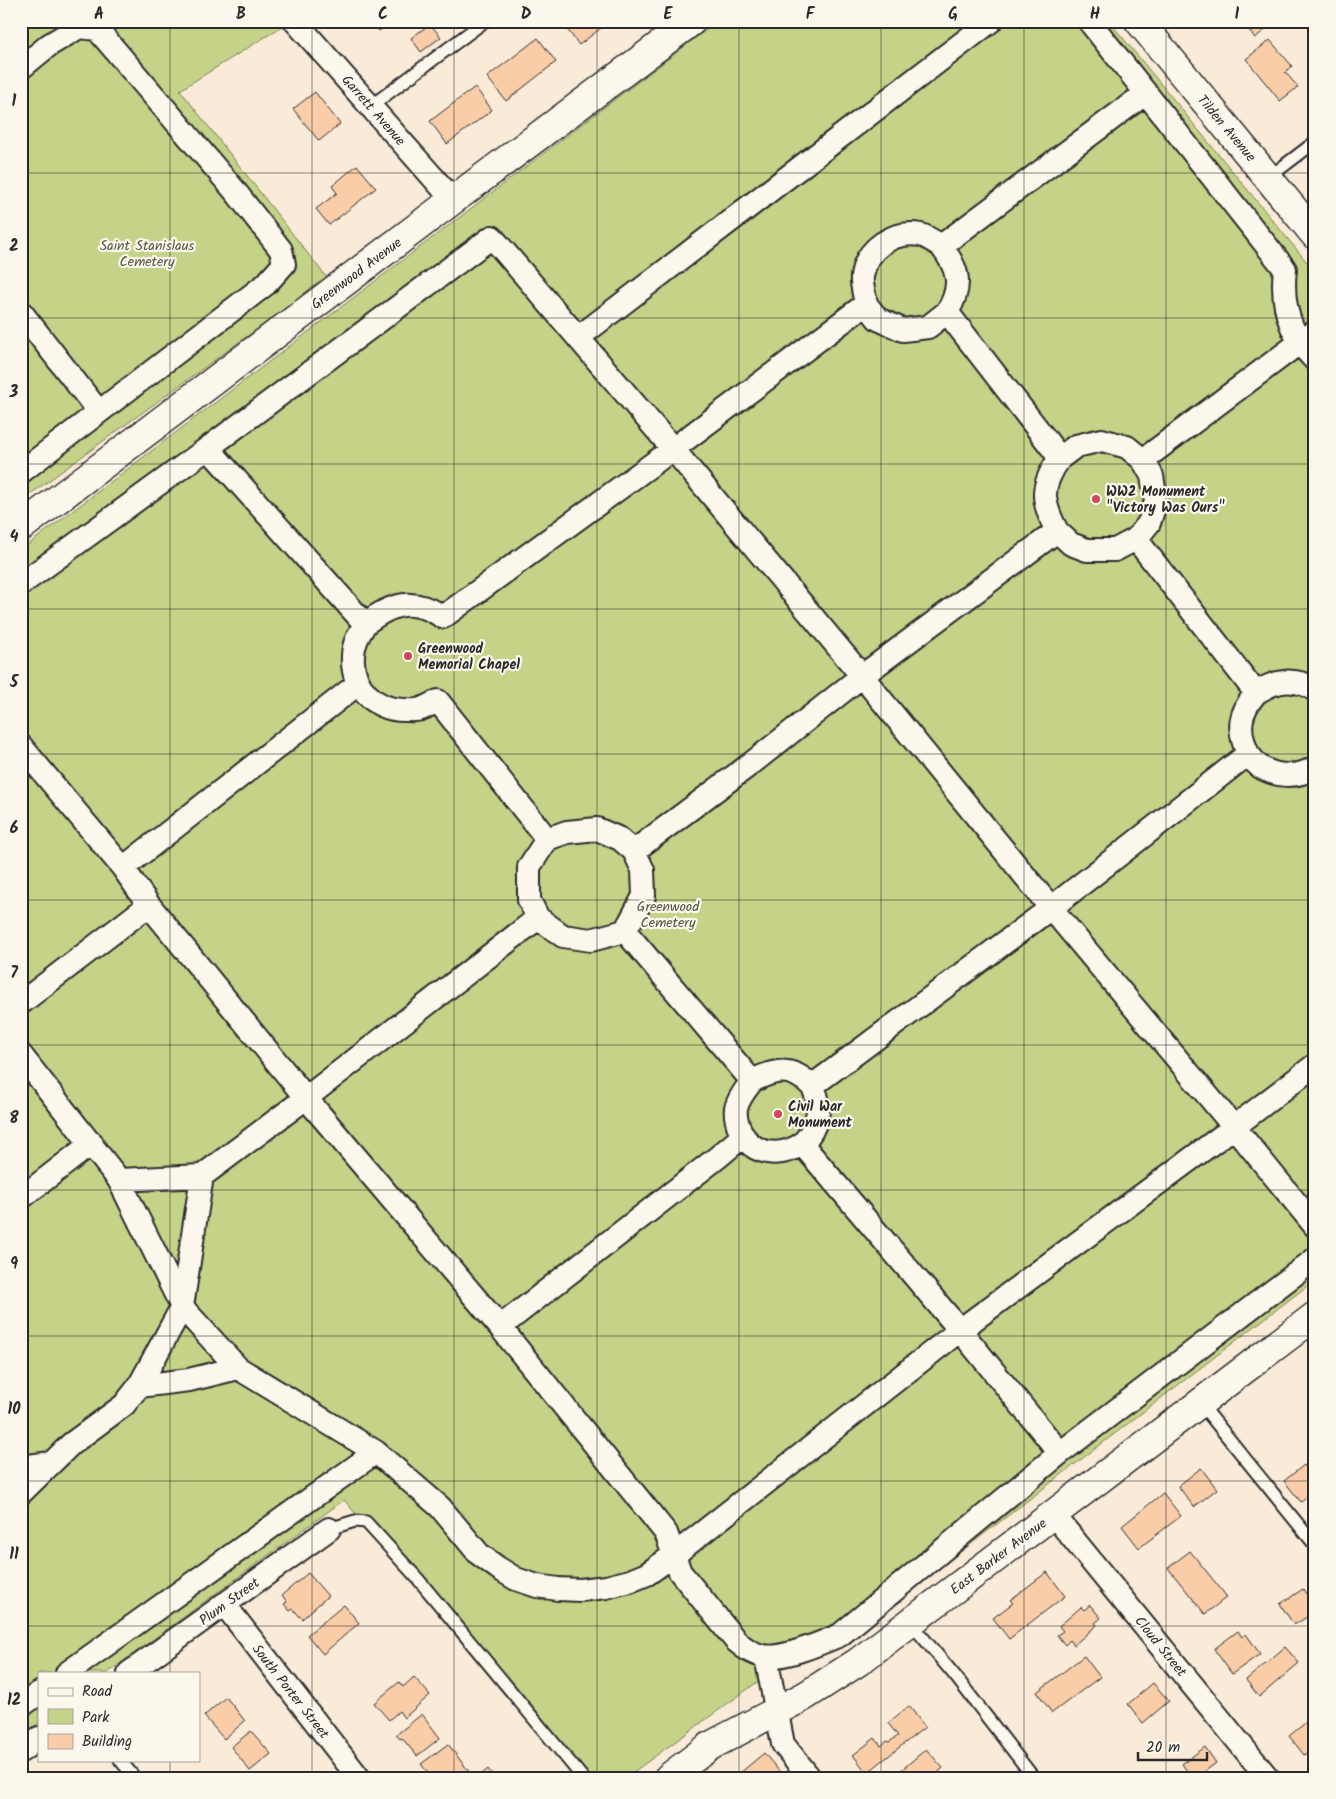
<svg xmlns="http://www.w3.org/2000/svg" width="1336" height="1799" viewBox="0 0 1336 1799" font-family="Kalam,sans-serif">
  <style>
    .green { fill: #c4d387; stroke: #787f59 }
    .building { fill: #f9cda8; stroke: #2b2b2b }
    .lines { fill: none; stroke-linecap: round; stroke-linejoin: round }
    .lane-casing { stroke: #2b2b2b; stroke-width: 15 }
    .street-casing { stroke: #2b2b2b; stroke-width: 26 }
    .secondary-casing { stroke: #2b2b2b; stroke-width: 31 }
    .lane { stroke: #fbf7ec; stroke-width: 11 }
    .street { stroke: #fbf7ec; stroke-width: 22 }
    .secondary { stroke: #fbf7ec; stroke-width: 28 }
    .grid { fill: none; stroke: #2b2b2b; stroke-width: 1; stroke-opacity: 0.55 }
    .poi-dot { fill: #d1495b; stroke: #fbf7ec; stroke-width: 2 }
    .labels { text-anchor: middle; stroke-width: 4.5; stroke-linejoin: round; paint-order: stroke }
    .street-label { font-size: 14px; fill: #2b2b2b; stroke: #fbf7ec }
    .park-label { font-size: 14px; fill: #515542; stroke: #fbf7ec }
    .poi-label { font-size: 14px; font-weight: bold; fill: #2b2b2b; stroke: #fbf7ec; text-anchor: start }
    .neatline { fill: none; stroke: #2b2b2b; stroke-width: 2 }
    .grid-label { font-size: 16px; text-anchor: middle; font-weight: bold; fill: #2b2b2b }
  </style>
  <rect width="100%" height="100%" fill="#faead8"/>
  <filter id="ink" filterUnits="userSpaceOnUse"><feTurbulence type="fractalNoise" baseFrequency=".02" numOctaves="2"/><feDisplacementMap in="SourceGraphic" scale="10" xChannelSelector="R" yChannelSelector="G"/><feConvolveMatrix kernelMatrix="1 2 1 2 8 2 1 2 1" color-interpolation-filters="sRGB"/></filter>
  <g filter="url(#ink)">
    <path class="green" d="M 21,21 L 279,21 L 283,26 L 180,90 L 327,278 L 21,501 Z
      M 718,21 L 1109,21 L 1315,272 L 1315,1280 L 838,1646 L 770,1673 L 625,1778 L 583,1778 L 344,1500 L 107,1673 L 39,1673 L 39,1723 L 21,1736 L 21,550 Z"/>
    <path class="building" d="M 372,21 L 393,21 L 379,31 Z
      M 561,21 L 610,21 L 579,45 Z
      M 1242,21 L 1270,21 L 1272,24 L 1255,38 Z
      M 430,24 L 441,37 L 421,52 L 411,38 Z
      M 538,38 L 556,62 L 506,101 L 487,77 Z
      M 1270,40 L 1292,66 L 1285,72 L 1298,87 L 1280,101 L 1246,59 Z
      M 475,87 L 492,110 L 447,144 L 430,121 Z
      M 315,92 L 340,124 L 319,141 L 293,109 Z
      M 357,165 L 376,188 L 329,225 L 316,209 L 337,193 L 332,186 Z
      M 1304,1465 L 1315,1479 L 1315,1491 L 1301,1502 L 1284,1481 Z
      M 1201,1468 L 1217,1489 L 1194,1507 L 1178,1486 Z
      M 1163,1493 L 1181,1516 L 1139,1548 L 1122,1526 Z
      M 1190,1551 L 1227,1597 L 1205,1614 L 1168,1568 Z
      M 1047,1572 L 1065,1596 L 1009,1639 L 993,1618 L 1013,1603 L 1010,1600 Z
      M 308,1573 L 328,1596 L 302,1619 L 293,1609 L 290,1611 L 284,1604 L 287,1602 L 282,1595 Z
      M 1303,1589 L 1315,1607 L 1315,1612 L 1294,1625 L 1280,1604 Z
      M 344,1605 L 359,1623 L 323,1654 L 307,1635 Z
      M 1090,1605 L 1101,1618 L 1095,1623 L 1097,1625 L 1074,1645 L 1070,1640 L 1065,1645 L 1057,1635 L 1063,1631 L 1059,1626 L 1081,1607 L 1084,1610 Z
      M 1238,1631 L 1242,1637 L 1246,1634 L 1260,1654 L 1232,1674 L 1214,1649 Z
      M 1285,1647 L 1299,1663 L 1259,1697 L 1246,1680 Z
      M 1084,1656 L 1100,1677 L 1052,1713 L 1037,1692 Z
      M 414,1677 L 430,1695 L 404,1718 L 399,1711 L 389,1720 L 374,1703 L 399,1682 L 403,1687 Z
      M 1153,1683 L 1169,1701 L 1143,1723 L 1128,1704 Z
      M 226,1697 L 245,1721 L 224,1739 L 204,1716 Z
      M 909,1706 L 925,1727 L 867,1773 L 853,1755 L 875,1738 L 881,1746 L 887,1741 L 889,1742 L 898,1736 L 888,1723 Z
      M 422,1714 L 440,1738 L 417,1756 L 402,1738 L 400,1739 L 396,1735 Z
      M 1315,1715 L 1315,1746 L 1304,1755 L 1289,1736 Z
      M 251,1731 L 271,1754 L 250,1771 L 231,1747 Z
      M 448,1744 L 470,1773 L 463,1778 L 432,1778 L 421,1764 Z
      M 1205,1747 L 1216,1763 L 1196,1778 L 1192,1778 L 1182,1764 Z
      M 926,1749 L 943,1768 L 932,1778 L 892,1778 Z
      M 764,1753 L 779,1771 L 770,1778 L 734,1778 Z
      M 488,1769 L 495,1778 L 477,1778 Z"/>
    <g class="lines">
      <g class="lane-casing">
        <path id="lane" d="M 371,106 L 485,21
          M 1268,178 L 1315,142
          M 1200,1403 L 1315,1545
          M 329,1529 L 355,1521 L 366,1522 L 418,1579 L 583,1778
          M 910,1622 L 956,1677 L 1034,1778
          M 120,1760 L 135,1778"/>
      </g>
      <g class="street-casing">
        <path id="street" d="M 295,21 L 453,200
          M 1089,21 L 1285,269 C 1281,304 1289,335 1315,360
          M 21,68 L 49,45 L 79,27 L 97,29 L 235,191 L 281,250 L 284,264 L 266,284 L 99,412
          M 492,237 L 673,449 L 443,617 C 413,597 392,603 365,624 L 208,448 Z
          M 941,246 C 959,269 963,286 947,312 L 1060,458 L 1076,446 L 1102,440 L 1127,447 L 1143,460 L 1315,331
          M 866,304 C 865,296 861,285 862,277 C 865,249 893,230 921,235 C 927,237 935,242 941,246 L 1146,93
          M 21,312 L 99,412 L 21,472
          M 579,337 L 991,21
          M 1143,460 L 1152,476 L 1156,501 L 1149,523 L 1136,539 L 1256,693 C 1275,680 1296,677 1315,690
          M 1057,531 C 1041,501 1040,486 1060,458
          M 21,584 L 208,448
          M 365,624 C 359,634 353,644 353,656 C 351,687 376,711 406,710 C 410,710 416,711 421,709 C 427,707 433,703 438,701 L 547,839 L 529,867 L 529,900 L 538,918 L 563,936 L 591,940 L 625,931 L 644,896 L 643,870 L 634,851 L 620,839 L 597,829 L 567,832 L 547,839
          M 359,683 L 123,868 L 149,905 L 306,1098 L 538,918
          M 1256,693 C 1239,713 1237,729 1248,754 L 1051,908 L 1234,1127 L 1315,1065
          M 21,746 L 123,868
          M 1248,754 C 1252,758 1256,765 1262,768 C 1278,777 1299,778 1315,767
          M 634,851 L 752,763 L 862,676 L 673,449 L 866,304 L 878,319 L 903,330 L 928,327 L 947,312
          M 625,931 L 752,1081 C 776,1069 791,1066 812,1086 L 1051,908 L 862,676 L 1057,531 L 1071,544 L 1087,550 L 1115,550 L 1136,539
          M 21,1003 L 149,905
          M 21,1055 L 119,1180 L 202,1176
          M 752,1081 C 746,1089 739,1097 736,1108 C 735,1115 737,1123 740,1130 C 752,1156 780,1158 802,1144
          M 743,1136 L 718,1157 L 500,1327 L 666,1533 L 674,1555 L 960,1330 L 802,1144 C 817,1128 824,1106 812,1086
          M 21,1198 L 92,1143
          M 1315,1226 L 1234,1127 L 960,1330 L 1060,1453 L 1315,1259
          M 500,1327 L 306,1098 L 202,1176 L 182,1307 L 238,1368 L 376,1452 L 440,1507 L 479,1554 L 498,1568 L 516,1579 L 537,1586 L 558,1589 L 580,1590 L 606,1587 L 630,1581 L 647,1574 L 674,1555 L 680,1572 L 736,1641 C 744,1648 752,1654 763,1656 C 782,1660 821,1643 840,1635 L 1060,1453
          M 139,1386 L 189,1380 L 238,1368
          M 21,1467 L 51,1463
          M 21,1493 L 71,1444 L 124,1405 L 139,1386 L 182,1307 L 119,1180
          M 1053,1514 L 1268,1778
          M 224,1604 L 359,1778
          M 766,1657 L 783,1744 L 810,1778
          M 67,1673 L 376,1452
          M 129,1673 L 329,1529
          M 21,1706 L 39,1693
          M 21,1751 L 39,1738"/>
      </g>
      <g class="secondary-casing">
        <path id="secondary" d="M 1139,21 L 1315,235
          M 21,527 L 453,200 L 692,21
          M 668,1778 L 710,1746 L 805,1696 L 858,1662 L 1315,1316"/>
      </g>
      <use href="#lane" class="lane"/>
      <use href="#street" class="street"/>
      <use href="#secondary" class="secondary"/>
    </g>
  </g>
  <path class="grid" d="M 170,21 L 170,1673M 312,21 L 312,1778M 454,21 L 454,1778M 597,21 L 597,1778M 739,21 L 739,1778M 881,21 L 881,1778M 1024,21 L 1024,1778M 1166,21 L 1166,1778M 21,173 L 1315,173M 21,318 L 1315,318M 21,464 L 1315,464M 21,609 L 1315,609M 21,754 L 1315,754M 21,900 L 1315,900M 21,1045 L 1315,1045M 21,1190 L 1315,1190M 21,1336 L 1315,1336M 21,1481 L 1315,1481M 21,1626 L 1315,1626M 170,1760 L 170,1778"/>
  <g class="poi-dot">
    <circle cx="1096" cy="499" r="5"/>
    <circle cx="408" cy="656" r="5"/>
    <circle cx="778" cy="1114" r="5"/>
  </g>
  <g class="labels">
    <g class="street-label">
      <text transform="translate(374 110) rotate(49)" y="5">Garrett Avenue</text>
      <text transform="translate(1227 128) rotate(50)" y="5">Tilden Avenue</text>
      <text transform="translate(356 273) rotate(-37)" y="5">Greenwood Avenue</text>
      <text transform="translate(998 1556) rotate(-37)" y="5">East Barker Avenue</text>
      <text transform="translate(229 1601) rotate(-36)" y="5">Plum Street</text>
      <text transform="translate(1161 1646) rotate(51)" y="5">Cloud Street</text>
      <text transform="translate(291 1691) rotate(52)" y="5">South Porter Street</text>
    </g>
    <g class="park-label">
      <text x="147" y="250">Saint Stanislaus<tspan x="147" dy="16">Cemetery</tspan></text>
      <text x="668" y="911">Greenwood<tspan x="668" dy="16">Cemetery</tspan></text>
    </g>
    <g class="poi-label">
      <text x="1106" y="496">WW2 Monument<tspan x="1106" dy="16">"Victory Was Ours"</tspan></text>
      <text x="418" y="653">Greenwood<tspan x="418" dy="16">Memorial Chapel</tspan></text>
      <text x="788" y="1111">Civil War<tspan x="788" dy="16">Monument</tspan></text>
    </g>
  </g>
  <rect width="1336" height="1799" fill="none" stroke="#fbf7ec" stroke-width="55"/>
  <rect x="38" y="1672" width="162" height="90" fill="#fbf7ec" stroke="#a8a59f"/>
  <rect x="48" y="1688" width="25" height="8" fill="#fbf7ec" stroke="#a8a59f"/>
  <text x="82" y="1696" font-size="15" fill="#2b2b2b">Road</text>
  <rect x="48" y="1709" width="25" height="15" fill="#c4d387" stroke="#a8a59f"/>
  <text x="82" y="1722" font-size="15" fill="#2b2b2b">Park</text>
  <rect x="48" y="1734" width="25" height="15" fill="#f9cda8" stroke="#a8a59f"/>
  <text x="82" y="1746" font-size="15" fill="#2b2b2b">Building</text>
  <path d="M1138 1752v8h69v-8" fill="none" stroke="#2b2b2b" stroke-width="2.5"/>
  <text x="1146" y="1752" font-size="15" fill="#2b2b2b" stroke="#fbf7ec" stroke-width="4" paint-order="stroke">20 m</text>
  <rect x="28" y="28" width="1280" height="1744" class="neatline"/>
  <g class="grid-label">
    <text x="99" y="19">A</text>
    <text x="241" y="19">B</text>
    <text x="383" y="19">C</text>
    <text x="526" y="19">D</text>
    <text x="668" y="19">E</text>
    <text x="810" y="19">F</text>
    <text x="953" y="19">G</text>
    <text x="1095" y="19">H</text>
    <text x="1237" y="19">I</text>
    <text x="14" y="106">1</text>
    <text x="14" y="251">2</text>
    <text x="14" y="397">3</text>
    <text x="14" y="542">4</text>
    <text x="14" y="687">5</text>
    <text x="14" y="833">6</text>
    <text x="14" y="978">7</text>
    <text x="14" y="1123">8</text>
    <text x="14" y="1269">9</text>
    <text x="14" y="1414">10</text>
    <text x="14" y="1559">11</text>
    <text x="14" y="1705">12</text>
  </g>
</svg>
